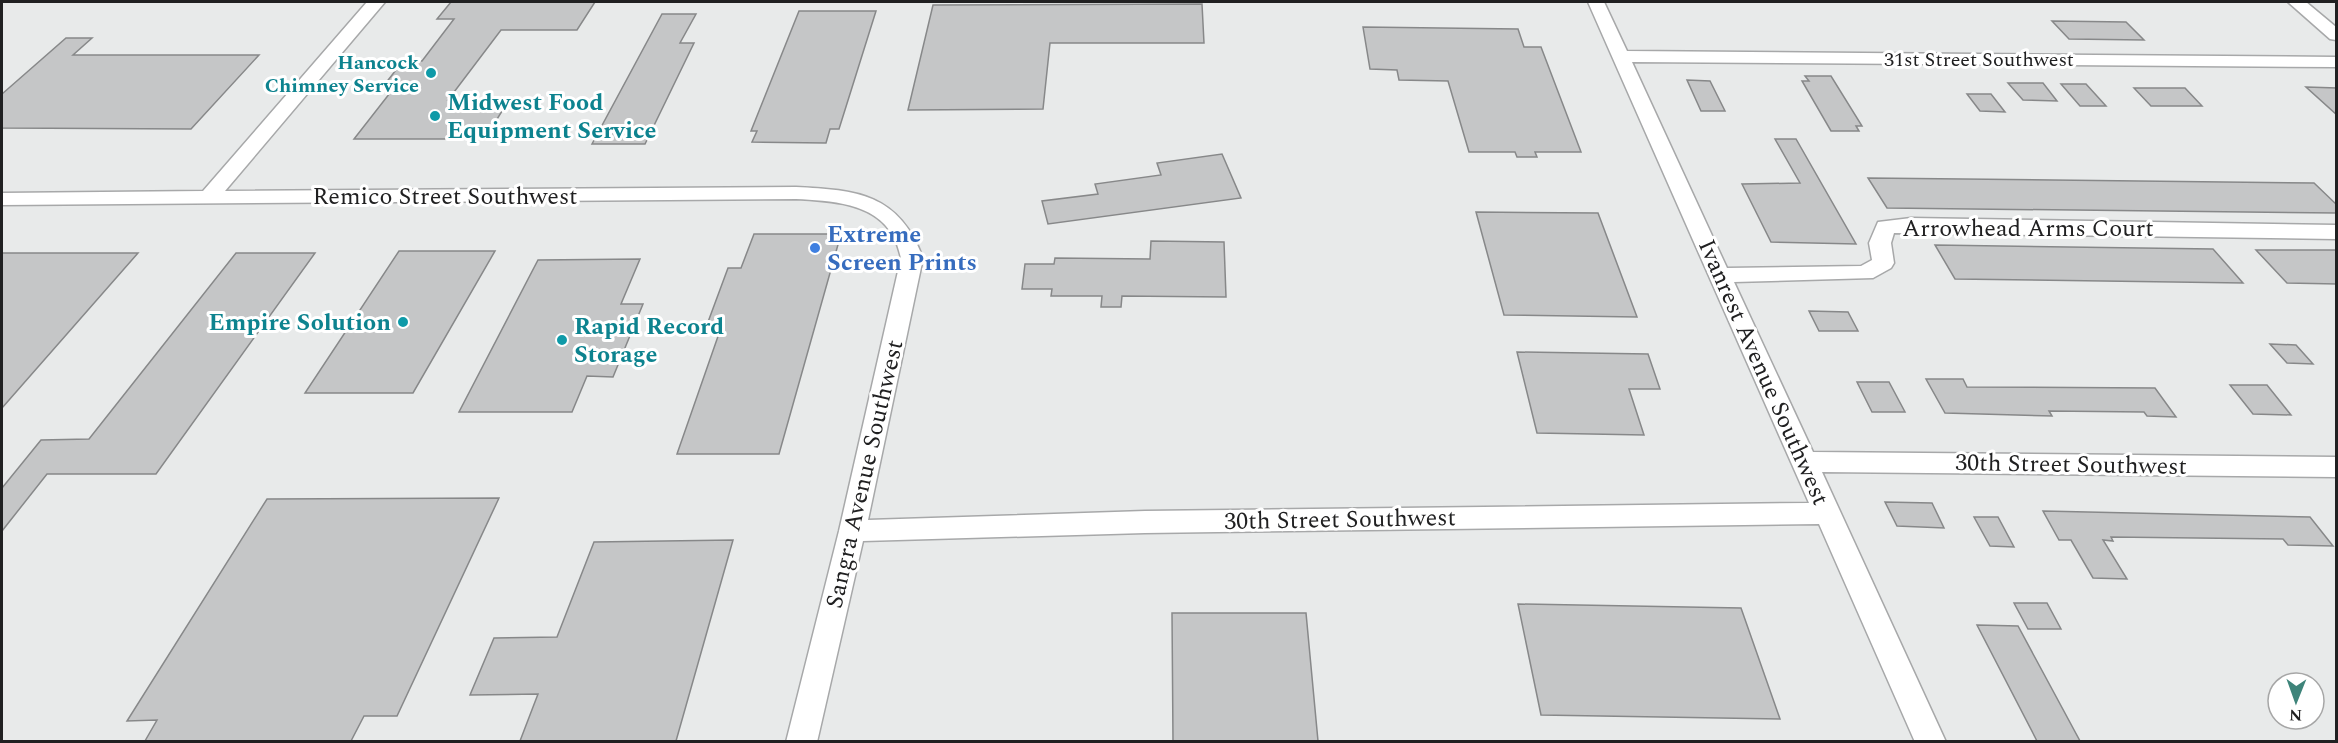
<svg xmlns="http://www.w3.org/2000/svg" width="2338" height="743" viewBox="0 0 2338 743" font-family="Spectral,serif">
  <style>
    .building { fill: #c5c6c7; stroke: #878889; stroke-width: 1.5 }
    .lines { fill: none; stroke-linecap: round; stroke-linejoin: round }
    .minor-casing { stroke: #a7a8a9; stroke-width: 3 }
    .minor { fill: #fff; fill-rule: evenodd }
    .culture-dot { fill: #0f9aa8; stroke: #fff; stroke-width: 2 }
    .shop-dot { fill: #3f7fe0; stroke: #fff; stroke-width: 2 }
    .labels { text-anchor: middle; stroke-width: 6; stroke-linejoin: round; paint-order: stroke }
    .far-street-label { font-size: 20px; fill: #202021; stroke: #fff }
    .far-culture-label { font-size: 20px; font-weight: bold; fill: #0d838f; stroke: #fff; text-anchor: end }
    .culture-label { font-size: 24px; font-weight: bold; fill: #0d838f; stroke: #fff; text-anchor: start }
    .street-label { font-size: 24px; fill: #202021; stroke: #fff }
    .shop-label { font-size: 24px; font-weight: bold; fill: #366cbe; stroke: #fff; text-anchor: start }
  </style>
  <rect width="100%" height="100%" fill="#e8eaea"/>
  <path class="building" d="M 451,2 L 595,2 L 577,30 L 501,30 L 448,100 L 509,100 L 489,132 L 473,132 L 468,139 L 354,139 L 397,84 L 385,84 L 403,61 L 422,61 L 454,19 L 437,19 Z
    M 1202,4 L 1204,43 L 1050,43 L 1043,109 L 908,110 L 933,5 Z
    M 799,11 L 876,11 L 839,129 L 830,129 L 826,143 L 752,142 L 757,131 L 751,131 Z
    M 662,14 L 696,14 L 680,43 L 694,43 L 645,144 L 592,144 Z
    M 2052,21 L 2126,22 L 2144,40 L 2069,39 Z
    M 1363,27 L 1518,29 L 1524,47 L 1541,47 L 1581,152 L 1535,152 L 1537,157 L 1517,157 L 1515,152 L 1469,152 L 1448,81 L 1399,80 L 1397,70 L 1370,69 Z
    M 66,38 L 92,38 L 73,55 L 259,55 L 191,129 L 2,128 L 2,94 Z
    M 1805,76 L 1831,76 L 1862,126 L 1856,126 L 1859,131 L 1831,131 L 1802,81 L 1809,81 Z
    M 1687,80 L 1710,81 L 1725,111 L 1701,111 Z
    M 2008,83 L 2043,83 L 2057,101 L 2023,100 Z
    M 2061,84 L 2086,84 L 2106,106 L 2080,106 Z
    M 2306,87 L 2337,88 L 2337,115 Z
    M 2134,88 L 2185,88 L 2202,106 L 2151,106 Z
    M 1967,94 L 1991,94 L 2005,112 L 1980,111 Z
    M 1775,139 L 1796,139 L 1856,244 L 1771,242 L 1742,184 L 1800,183 Z
    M 1222,154 L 1241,198 L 1048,224 L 1042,201 L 1098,194 L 1095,184 L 1161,175 L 1157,163 Z
    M 1868,178 L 2314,183 L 2337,205 L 2337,213 L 1887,208 Z
    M 1476,212 L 1598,213 L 1637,317 L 1504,315 Z
    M 754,234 L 841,234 L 779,454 L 677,454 L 723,322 L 708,322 L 728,268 L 741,268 Z
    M 1151,241 L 1224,242 L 1226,297 L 1122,296 L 1121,307 L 1101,307 L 1102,296 L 1051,296 L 1052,289 L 1022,289 L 1025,264 L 1054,264 L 1055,258 L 1150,259 Z
    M 1935,245 L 2213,249 L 2243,283 L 1955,279 Z
    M 2256,250 L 2337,250 L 2337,284 L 2287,283 Z
    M 399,251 L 495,251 L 413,393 L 305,393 Z
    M 2,253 L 138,253 L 2,408 Z
    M 236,253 L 315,253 L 156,474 L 47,474 L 2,531 L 2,488 L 41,440 L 89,439 Z
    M 640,259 L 621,304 L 643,304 L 613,377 L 587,376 L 572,412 L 459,412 L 538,260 Z
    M 1809,311 L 1848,312 L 1858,331 L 1819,331 Z
    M 2270,344 L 2296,345 L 2313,364 L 2287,363 Z
    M 1517,352 L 1648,354 L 1660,389 L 1629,389 L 1644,435 L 1537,433 Z
    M 1926,379 L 1963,379 L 1967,387 L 2155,388 L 2176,417 L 2147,416 L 2144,412 L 2049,411 L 2052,416 L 1945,413 Z
    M 1857,382 L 1889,382 L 1905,412 L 1872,412 Z
    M 2230,385 L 2267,385 L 2291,415 L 2253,414 Z
    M 499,498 L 397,716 L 364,716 L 351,741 L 145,741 L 157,720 L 127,721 L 267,499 Z
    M 1885,502 L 1932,503 L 1944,528 L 1897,526 Z
    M 2043,511 L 2310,517 L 2333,546 L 2288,545 L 2283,539 L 2111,537 L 2113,541 L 2103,540 L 2127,579 L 2093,578 L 2071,540 L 2059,540 Z
    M 1974,517 L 1998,517 L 2014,547 L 1990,546 Z
    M 733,540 L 676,741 L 520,741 L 538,694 L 470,695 L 494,638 L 557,637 L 594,542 Z
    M 2014,603 L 2047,603 L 2061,629 L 2028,629 Z
    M 1518,604 L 1741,608 L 1780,719 L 1541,715 Z
    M 1172,613 L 1306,613 L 1318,741 L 1173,741 Z
    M 1977,625 L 2018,626 L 2080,741 L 2037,741 Z"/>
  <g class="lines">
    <g class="minor-casing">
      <path id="minor" d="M 367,2 L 385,2 L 225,191 L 796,187 C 858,190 899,194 923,258 L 868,520 L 1145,511 L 1809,503 L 1588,2 L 1604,2 L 1627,51 L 2336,57 L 2336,67 L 1632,62 L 1727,268 L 1861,266 L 1872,260 L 1869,243 L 1878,222 L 1911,218 L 2336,225 L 2336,239 L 1894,233 L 1891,243 L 1894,263 L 1891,268 L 1873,278 L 1734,282 L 1813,452 L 2336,457 L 2336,477 L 1822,472 L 1946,742 L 1915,742 L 1819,524 L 1145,533 L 863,541 L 817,742 L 786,742 L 839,531 L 901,258 C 899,251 897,242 893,236 C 875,202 829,201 796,199 L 2,205 L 2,193 L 203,191 Z
        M 2288,2 L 2306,2 L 2336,27 L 2336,40 L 2330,39 Z"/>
    </g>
    <use href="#minor" class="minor"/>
  </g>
  <g class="culture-dot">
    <circle cx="431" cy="73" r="6"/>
    <circle cx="435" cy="116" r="6"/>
    <circle cx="403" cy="322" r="6"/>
    <circle cx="562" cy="340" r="6"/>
  </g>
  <circle class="shop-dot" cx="815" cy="248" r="6"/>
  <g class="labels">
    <g class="far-street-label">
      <text x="1979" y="66">31st Street Southwest</text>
    </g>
    <g class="far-culture-label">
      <text x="419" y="69">Hancock<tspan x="419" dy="23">Chimney Service</tspan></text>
    </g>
    <g class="culture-label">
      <text x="447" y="110">Midwest Food<tspan x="447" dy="28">Equipment Service</tspan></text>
      <text x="391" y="330" text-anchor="end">Empire Solution</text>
      <text x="574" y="334">Rapid Record<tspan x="574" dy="28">Storage</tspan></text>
    </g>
    <g class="street-label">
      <text x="445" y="204">Remico Street Southwest</text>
      <text x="2028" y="236">Arrowhead Arms Court</text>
      <text transform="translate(1764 372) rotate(66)" y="8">Ivanrest Avenue Southwest</text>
      <text transform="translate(2071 464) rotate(1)" y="8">30th Street Southwest</text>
      <text transform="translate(864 474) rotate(-77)" y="8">Sangra Avenue Southwest</text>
      <text transform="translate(1340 519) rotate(-1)" y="8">30th Street Southwest</text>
    </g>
    <g class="shop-label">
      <text x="827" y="242">Extreme<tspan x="827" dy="28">Screen Prints</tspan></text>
    </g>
  </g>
  <rect width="2338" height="743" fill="none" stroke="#202021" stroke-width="6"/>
  <g transform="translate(2296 701) rotate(181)"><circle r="28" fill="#ffffff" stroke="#a6a6a6" stroke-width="1.5"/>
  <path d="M0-4.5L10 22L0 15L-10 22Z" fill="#3e847a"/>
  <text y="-9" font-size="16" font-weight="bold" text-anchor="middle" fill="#202021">N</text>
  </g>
</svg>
